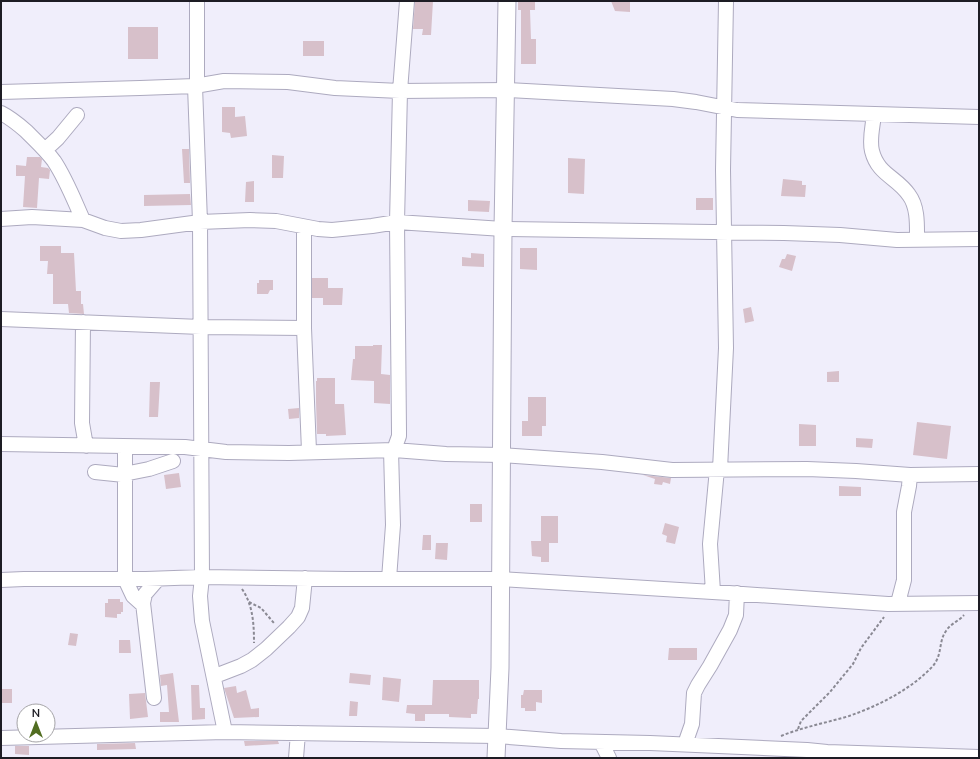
<svg xmlns="http://www.w3.org/2000/svg" width="980" height="759" viewBox="0 0 980 759" font-family="Mulish,sans-serif">
  <style>
    .building { fill: #d7c0ca }
    .lines { fill: none; stroke-linecap: round; stroke-linejoin: round }
    .minor-casing { stroke: #adaabf; stroke-width: 16 }
    .tertiary-casing { stroke: #adaabf; stroke-width: 19 }
    .path { stroke: #8a8993; stroke-width: 2; stroke-dasharray: 3 2; stroke-linecap: butt }
    .minor { stroke: #fff; stroke-width: 14 }
    .tertiary { stroke: #fff; stroke-width: 17 }
  </style>
  <rect width="100%" height="100%" fill="#f0eefb"/>
  <path class="building" d="M 415,1 L 433,1 L 431,35 L 422,35 L 423,29 L 413,29 Z
    M 518,1 L 535,1 L 535,10 L 530,10 L 531,39 L 536,39 L 536,64 L 521,64 L 521,10 L 518,10 Z
    M 611,1 L 630,1 L 630,12 L 615,11 Z
    M 128,27 L 158,27 L 158,59 L 128,59 Z
    M 303,41 L 324,41 L 324,56 L 303,56 Z
    M 222,107 L 235,107 L 235,117 L 245,116 L 247,136 L 231,138 L 230,133 L 222,132 Z
    M 182,149 L 189,149 L 190,183 L 184,183 Z
    M 272,155 L 284,156 L 283,178 L 272,178 Z
    M 27,157 L 40,157 L 42,159 L 41,167 L 48,168 L 50,170 L 49,179 L 39,178 L 37,208 L 23,207 L 25,176 L 16,176 L 16,165 L 26,166 Z
    M 568,158 L 585,159 L 584,194 L 568,193 Z
    M 783,179 L 802,181 L 802,185 L 806,185 L 805,197 L 781,196 Z
    M 254,181 L 254,202 L 245,202 L 246,182 Z
    M 190,194 L 191,205 L 144,206 L 144,195 Z
    M 696,198 L 713,198 L 713,210 L 696,210 Z
    M 468,200 L 490,201 L 489,212 L 468,211 Z
    M 40,246 L 61,246 L 61,253 L 74,253 L 76,291 L 81,291 L 81,304 L 83,304 L 84,314 L 69,313 L 68,304 L 53,304 L 53,274 L 47,274 L 48,261 L 40,261 Z
    M 520,248 L 537,248 L 537,270 L 520,269 Z
    M 471,253 L 484,254 L 484,267 L 462,266 L 462,257 L 471,258 Z
    M 787,254 L 796,256 L 792,271 L 779,267 L 782,259 L 785,259 Z
    M 312,278 L 328,278 L 328,288 L 343,288 L 342,305 L 323,305 L 323,298 L 312,298 Z
    M 259,280 L 273,280 L 273,290 L 270,290 L 268,294 L 257,294 L 257,283 L 259,283 Z
    M 751,307 L 754,321 L 745,323 L 743,309 Z
    M 373,345 L 382,345 L 381,374 L 390,375 L 390,404 L 374,403 L 374,381 L 351,380 L 353,359 L 355,359 L 355,346 L 373,346 Z
    M 839,371 L 839,382 L 827,382 L 827,372 Z
    M 317,378 L 335,378 L 335,404 L 344,404 L 346,435 L 326,436 L 326,434 L 317,434 L 316,402 L 316,381 L 317,381 Z
    M 150,382 L 160,382 L 158,417 L 149,417 Z
    M 528,397 L 546,397 L 546,426 L 542,426 L 542,436 L 522,436 L 522,421 L 528,421 Z
    M 299,408 L 299,418 L 289,419 L 288,409 Z
    M 917,422 L 951,426 L 947,459 L 913,455 Z
    M 799,424 L 816,425 L 816,446 L 799,446 Z
    M 856,438 L 873,439 L 872,448 L 856,447 Z
    M 179,473 L 181,487 L 166,489 L 164,475 Z
    M 643,475 L 671,478 L 670,484 L 663,482 L 662,485 L 654,484 L 655,479 Z
    M 839,486 L 861,487 L 861,496 L 839,496 Z
    M 470,504 L 482,504 L 482,522 L 470,522 Z
    M 541,516 L 558,516 L 558,543 L 549,543 L 549,562 L 541,562 L 541,557 L 532,556 L 531,541 L 541,541 Z
    M 665,523 L 679,527 L 675,544 L 666,542 L 667,536 L 662,534 Z
    M 423,535 L 431,535 L 431,550 L 422,550 Z
    M 436,543 L 448,543 L 447,560 L 435,559 Z
    M 108,599 L 120,599 L 120,602 L 123,602 L 123,612 L 121,612 L 121,614 L 117,614 L 117,618 L 105,617 L 105,603 L 108,603 Z
    M 70,633 L 78,634 L 76,646 L 68,645 Z
    M 119,640 L 130,640 L 131,653 L 119,653 Z
    M 669,648 L 697,648 L 697,660 L 668,660 Z
    M 173,673 L 179,722 L 160,722 L 160,712 L 169,712 L 167,685 L 161,686 L 160,675 Z
    M 350,673 L 371,675 L 370,685 L 349,683 Z
    M 383,677 L 401,679 L 399,702 L 382,700 Z
    M 433,680 L 479,680 L 479,699 L 478,699 L 477,714 L 471,714 L 471,718 L 449,717 L 449,714 L 425,714 L 425,721 L 415,721 L 415,714 L 406,713 L 407,705 L 432,705 Z
    M 191,685 L 199,685 L 200,708 L 205,708 L 205,719 L 192,720 Z
    M 236,686 L 237,693 L 246,690 L 251,709 L 259,708 L 259,717 L 234,718 L 224,688 Z
    M 1,689 L 12,689 L 12,703 L 1,703 Z
    M 524,690 L 542,690 L 542,703 L 536,702 L 536,711 L 525,711 L 525,708 L 521,708 L 521,695 L 523,695 Z
    M 145,693 L 148,717 L 130,719 L 129,694 Z
    M 350,701 L 358,702 L 357,716 L 349,716 Z
    M 244,741 L 278,741 L 279,744 L 245,746 Z
    M 135,743 L 136,749 L 97,750 L 97,744 Z
    M 15,746 L 29,746 L 29,755 L 15,754 Z"/>
  <g class="lines">
    <g class="minor-casing">
      <path id="minor" d="M 197,1 L 197,80 L 195,86 L 200,222 L 202,577 L 200,596 L 202,621 L 225,732
        M 1,92 L 140,88 L 195,86 L 224,81 L 288,82 L 335,88 L 400,91 L 506,90 L 673,99 L 696,102 L 737,110 L 979,117
        M 1,113 C 11,118 18,124 26,131 C 36,141 46,150 54,161 C 66,179 74,200 83,220
        M 874,114 C 873,126 869,139 872,151 C 878,175 897,177 909,195 C 918,207 917,225 917,240
        M 45,150 L 58,138 L 77,115
        M 1,219 L 32,217 L 83,220 L 105,228 L 121,231 L 141,230 L 200,222 L 250,220 L 276,221 L 318,229 L 332,230 L 372,226 L 397,222 L 503,229 L 784,233 L 840,235 L 897,240 L 979,239
        M 304,227 L 304,328 L 309,451
        M 1,319 L 201,327 L 304,328
        M 83,322 L 82,423 L 86,446
        M 1,444 L 185,447 L 226,452 L 289,453 L 394,450 L 446,454 L 502,455 L 602,462 L 672,470 L 807,469 L 856,471 L 910,475 L 979,474
        M 125,447 L 125,579 L 133,596 L 143,605
        M 394,450 L 399,436 L 399,431 L 397,222 L 400,91 L 407,1
        M 720,469 L 726,348 L 723,170 L 726,1
        M 95,472 L 124,475
        M 124,474 L 149,469 L 173,461
        M 389,579 L 393,525 L 391,450
        M 1,580 L 24,579 L 146,579 L 202,577 L 347,579 L 499,579 L 729,593 L 888,604 L 979,603
        M 713,592 L 710,544 L 717,469
        M 898,603 L 904,580 L 904,512 L 909,486 L 910,475
        M 215,676 L 241,666 L 252,660 L 266,649 L 289,627 L 298,617 L 302,608 L 305,578
        M 154,698 L 143,603 L 145,594 L 158,579
        M 1,738 L 225,732 L 497,736 L 561,741 L 650,743 L 807,750 L 827,752 L 979,757
        M 601,742 L 609,758
        M 685,744 L 692,724 L 694,693 L 698,685 L 710,666 L 730,630 L 736,615 L 737,593
        M 296,758 L 298,733"/>
    </g>
    <g class="tertiary-casing">
      <path id="tertiary" d="M 496,758 L 500,668 L 503,229 L 507,1"/>
    </g>
    <path class="path" d="M 242,589 C 253,605 254,624 254,643
      M 249,602 L 261,608 L 274,623
      M 798,729 L 801,721 L 830,692 L 853,664 L 861,648 L 884,617
      M 781,736 C 803,727 826,723 849,716 C 878,706 910,690 932,667 C 943,655 938,642 946,631 C 950,624 959,621 964,615"/>
    <use href="#minor" class="minor"/>
    <use href="#tertiary" class="tertiary"/>
  </g>
  <rect width="980" height="759" fill="none" stroke="#1d1c24" stroke-width="4"/>
  <g transform="translate(36 723)"><circle r="19" fill="#ffffff" stroke="#a5a4a7"/>
  <path d="M0-3L7 15L0 10L-7 15Z" fill="#516d21"/>
  <text y="-6" font-size="11" font-weight="bold" text-anchor="middle" fill="#1d1c24">N</text>
  </g>
</svg>
